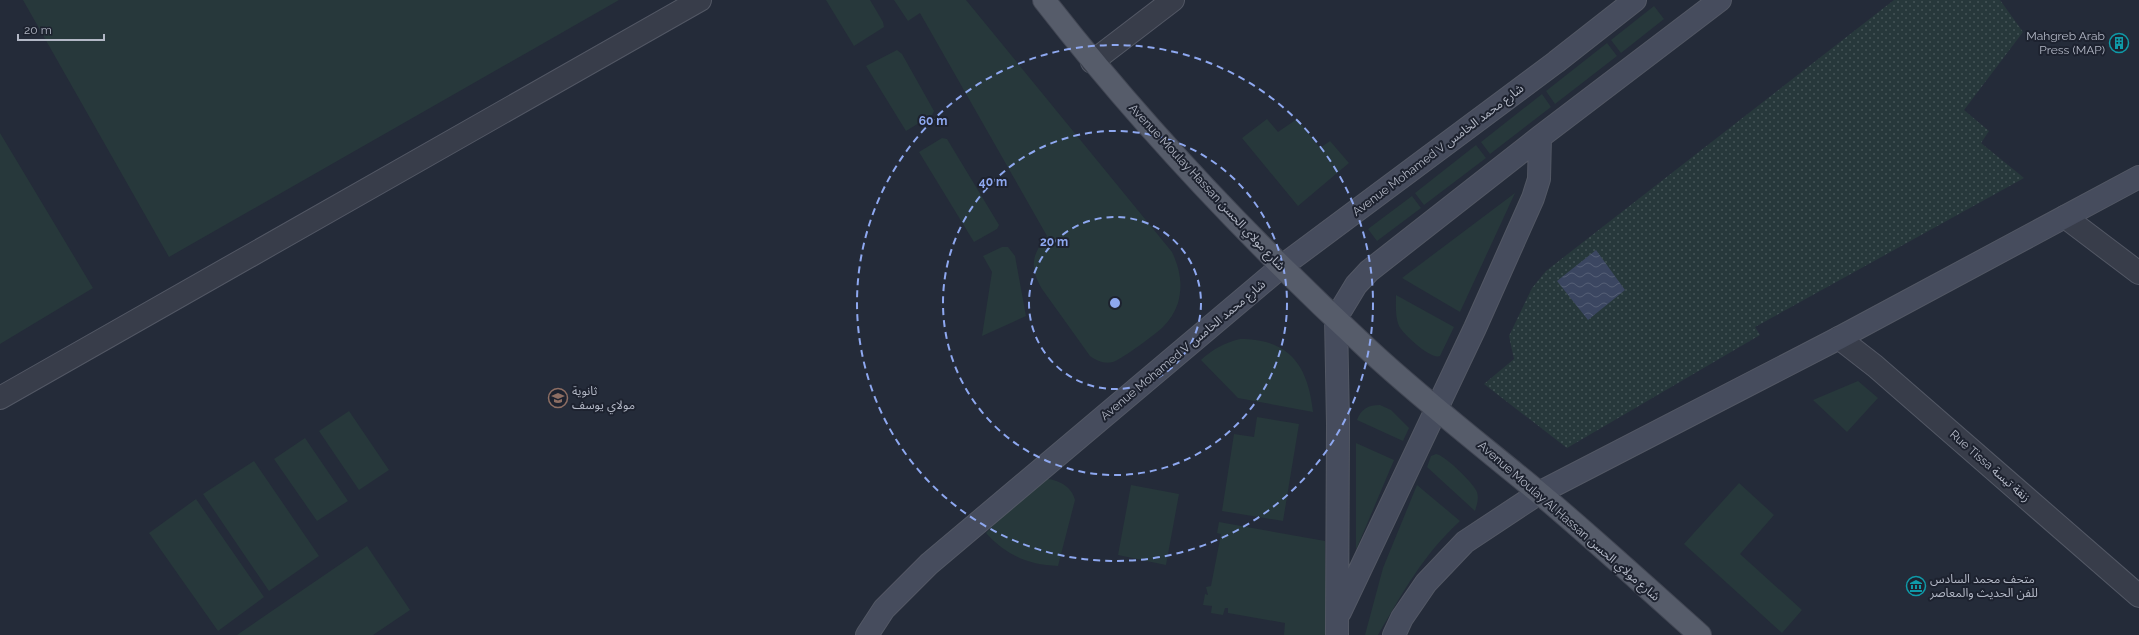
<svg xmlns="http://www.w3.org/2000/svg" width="2139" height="635" viewBox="0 0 2139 635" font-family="Raleway,'Noto Sans Arabic',sans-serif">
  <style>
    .green { fill: #27383b }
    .park { fill: url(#park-dots) }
    .water { fill: url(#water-waves) }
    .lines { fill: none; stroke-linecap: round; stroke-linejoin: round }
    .minor-casing { stroke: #535865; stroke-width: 24 }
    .secondary-casing { stroke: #535865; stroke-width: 24 }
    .primary-casing { stroke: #414653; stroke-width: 24 }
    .minor { stroke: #383d4a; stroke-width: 22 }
    .secondary { stroke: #464c5d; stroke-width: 22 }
    .primary { stroke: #565c6a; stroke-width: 22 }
    .ring { fill: none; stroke: #8ea8f0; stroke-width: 2; stroke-dasharray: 7 5 }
    .labels { text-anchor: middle; stroke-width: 4; stroke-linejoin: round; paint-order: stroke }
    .poi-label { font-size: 12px; fill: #b3b8c6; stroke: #1d222f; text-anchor: start }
    .street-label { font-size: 12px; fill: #b3b8c6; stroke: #1d222f }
    .centre { fill: #8ea8f0; stroke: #1d222f; stroke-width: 2 }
    .ring-label { font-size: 12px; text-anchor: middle; font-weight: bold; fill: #8ea8f0; stroke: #1d222f; stroke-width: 4; stroke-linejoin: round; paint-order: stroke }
  </style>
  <defs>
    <pattern id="park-dots" width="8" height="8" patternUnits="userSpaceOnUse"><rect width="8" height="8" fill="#27383b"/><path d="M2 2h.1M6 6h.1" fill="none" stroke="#445356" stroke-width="1.8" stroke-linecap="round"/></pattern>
    <pattern id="water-waves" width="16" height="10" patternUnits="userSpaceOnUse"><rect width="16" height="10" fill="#3b4661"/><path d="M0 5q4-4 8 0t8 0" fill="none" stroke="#555f76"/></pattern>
  </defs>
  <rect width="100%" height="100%" fill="#242b39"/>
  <path class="green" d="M 23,0 L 619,0 L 169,257 Z
    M 826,0 L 870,0 L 883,22 L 884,27 L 854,46 Z
    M 894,0 L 966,0 L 1172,252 C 1180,269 1183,285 1178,303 C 1175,312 1170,320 1163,327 C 1156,334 1122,359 1113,362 C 1104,364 1097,361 1090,356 L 1042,289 C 1029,267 1032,254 1047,236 L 920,13 L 908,21 Z
    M 1654,6 L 1664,19 L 1621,53 L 1611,40 Z
    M 1607,43 L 1617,56 L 1555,104 L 1546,91 Z
    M 897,50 L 902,54 L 934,111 L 932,115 L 906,131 L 866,66 Z
    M 1542,94 L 1551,107 L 1490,154 L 1481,142 Z
    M 1267,119 L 1278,132 L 1297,119 L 1320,148 L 1330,141 L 1349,163 L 1298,206 L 1242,138 Z
    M 0,133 L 93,288 L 0,344 Z
    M 942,138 L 947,139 L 999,225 L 997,229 L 974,242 L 919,152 Z
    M 1476,145 L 1486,158 L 1424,205 L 1415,193 Z
    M 1515,193 L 1460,312 L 1402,278 Z
    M 1412,196 L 1421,208 L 1377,241 L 1368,229 Z
    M 1002,247 L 1008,247 L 1015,256 L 1026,316 L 982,336 L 992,272 L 983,256 Z
    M 1396,295 L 1454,327 L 1440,356 C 1431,360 1404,335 1399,326 C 1395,317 1396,305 1396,295 Z
    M 1240,339 C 1290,339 1308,366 1313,412 L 1238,398 L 1201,360 C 1213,349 1224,343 1240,339 Z
    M 1858,381 L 1878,398 L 1847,432 L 1813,400 Z
    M 1380,405 L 1391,410 L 1409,428 L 1403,441 L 1357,420 C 1361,409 1368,405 1380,405 Z
    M 349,411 L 389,470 L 359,490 L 319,431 Z
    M 1257,417 L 1299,424 L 1283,521 L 1222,511 L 1234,434 L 1254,437 Z
    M 305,438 L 348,501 L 317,521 L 274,459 Z
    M 1356,443 L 1394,460 L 1356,550 Z
    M 1436,454 C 1445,455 1474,484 1477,492 C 1479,499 1477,504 1475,511 L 1427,467 L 1431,456 Z
    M 254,461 L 319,556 L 269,591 L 203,494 Z
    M 1043,479 C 1056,478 1072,486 1075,500 L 1058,566 C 1028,565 1006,555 986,533 L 1033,484 Z
    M 1739,483 L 1774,515 L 1740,554 L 1802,610 L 1782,633 L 1684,544 Z
    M 1131,485 L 1179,494 L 1166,565 L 1118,555 Z
    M 1417,485 L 1460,521 C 1423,555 1403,592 1378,635 L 1365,635 L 1383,568 Z
    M 196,499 L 264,597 L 218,631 L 149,533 Z
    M 1219,522 L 1325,541 L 1327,635 L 1284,635 L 1285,623 L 1228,613 L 1228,608 L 1225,608 L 1223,615 L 1211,613 L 1212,606 L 1203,605 L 1205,594 L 1208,595 L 1206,587 L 1211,586 L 1221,534 L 1217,533 Z
    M 367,546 L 410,610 L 373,635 L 237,635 Z"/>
  <path class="park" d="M 1894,0 L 2000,0 L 2023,32 L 1964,110 L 1989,131 L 1981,143 L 2024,178 L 1755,327 L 1760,335 L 1567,448 L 1484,384 L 1514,359 L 1509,336 L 1532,288 L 1546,271 Z"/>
  <path class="water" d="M 1596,250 L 1625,290 L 1588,320 L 1557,281 Z"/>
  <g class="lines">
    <g class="minor-casing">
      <path id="minor" d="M 1092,62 L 1173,0
        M 2065,217 L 2139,273
        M 1839,338 L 1875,366 L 2139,596
        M 0,398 L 700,0"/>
    </g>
    <g class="secondary-casing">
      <path id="secondary" d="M 1340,612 L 1475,328 L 1533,198 L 1539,179 L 1540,137
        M 867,635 L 884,609 L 929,564 L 1281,267 L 1556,62 L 1635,0
        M 1337,635 L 1338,424 L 1336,318 L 1356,285 L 1369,271 L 1540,137 L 1720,0
        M 1394,635 L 1402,618 L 1426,583 L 1465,542 L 1539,493 L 1839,338 L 2139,177"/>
    </g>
    <g class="primary-casing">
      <path id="primary" d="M 1044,0 C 1142,126 1252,242 1369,350 C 1423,400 1481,445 1538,492 C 1593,538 1646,587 1700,635"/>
    </g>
    <use href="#minor" class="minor"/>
    <use href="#secondary" class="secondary"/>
    <use href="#primary" class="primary"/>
  </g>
  <g class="ring">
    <circle cx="1115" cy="303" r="86"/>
    <circle cx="1115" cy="303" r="172"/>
    <circle cx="1115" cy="303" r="258"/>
  </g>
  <defs>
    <g id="building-ring" transform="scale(1)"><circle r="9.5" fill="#1d222f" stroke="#0f9aa8" stroke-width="1.5"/><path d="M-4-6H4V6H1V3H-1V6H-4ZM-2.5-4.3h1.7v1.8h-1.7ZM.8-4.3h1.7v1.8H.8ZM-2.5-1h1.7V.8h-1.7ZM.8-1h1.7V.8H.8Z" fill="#0f9aa8"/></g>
    <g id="school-ring" transform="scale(1)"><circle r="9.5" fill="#1d222f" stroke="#8d6e63" stroke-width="1.5"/><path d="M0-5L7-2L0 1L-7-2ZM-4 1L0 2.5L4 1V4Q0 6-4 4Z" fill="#8d6e63"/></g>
    <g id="museum-ring" transform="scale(1)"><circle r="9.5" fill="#1d222f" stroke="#0f9aa8" stroke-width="1.5"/><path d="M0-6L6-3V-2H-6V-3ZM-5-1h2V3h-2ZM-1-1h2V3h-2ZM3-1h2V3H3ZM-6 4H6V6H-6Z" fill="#0f9aa8"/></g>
  </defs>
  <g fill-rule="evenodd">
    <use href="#building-ring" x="2119" y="43"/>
    <use href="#school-ring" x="558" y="398"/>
    <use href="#museum-ring" x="1916" y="586"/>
  </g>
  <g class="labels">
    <g class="poi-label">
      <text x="2105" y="40" text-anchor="end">Mahgreb Arab<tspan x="2105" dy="14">Press (MAP)</tspan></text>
      <text x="572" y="395">ثانوية<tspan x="572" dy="14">مولاي يوسف</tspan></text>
      <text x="1930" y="583">متحف محمد السادس<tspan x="1930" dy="14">للفن الحديث والمعاصر</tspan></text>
    </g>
    <g class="street-label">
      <text transform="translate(1438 150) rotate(-37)" y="4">Avenue Mohamed V شارع محمد الخامس</text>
      <text transform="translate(1207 187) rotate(47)" y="4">Avenue Moulay Hassan شارع مولاي الحسن</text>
      <text transform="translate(1183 350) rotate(-40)" y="4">Avenue Mohamed V شارع محمد الخامس</text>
      <text transform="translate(1990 466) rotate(41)" y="4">Rue Tissa زنقة تيسة</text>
      <text transform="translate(1569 521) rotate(41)" y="4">Avenue Moulay Al Hassan شارع مولاي الحسن</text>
    </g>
  </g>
  <circle cx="1115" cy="303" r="6" class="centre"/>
  <g class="ring-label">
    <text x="933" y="125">60 m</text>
    <text x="993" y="186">40 m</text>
    <text x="1054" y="246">20 m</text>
  </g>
  <path d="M18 34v6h86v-6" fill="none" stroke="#b3b8c6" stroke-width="2"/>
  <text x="24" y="34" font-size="12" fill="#b3b8c6" stroke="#1d222f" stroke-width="3" paint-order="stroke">20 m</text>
</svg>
